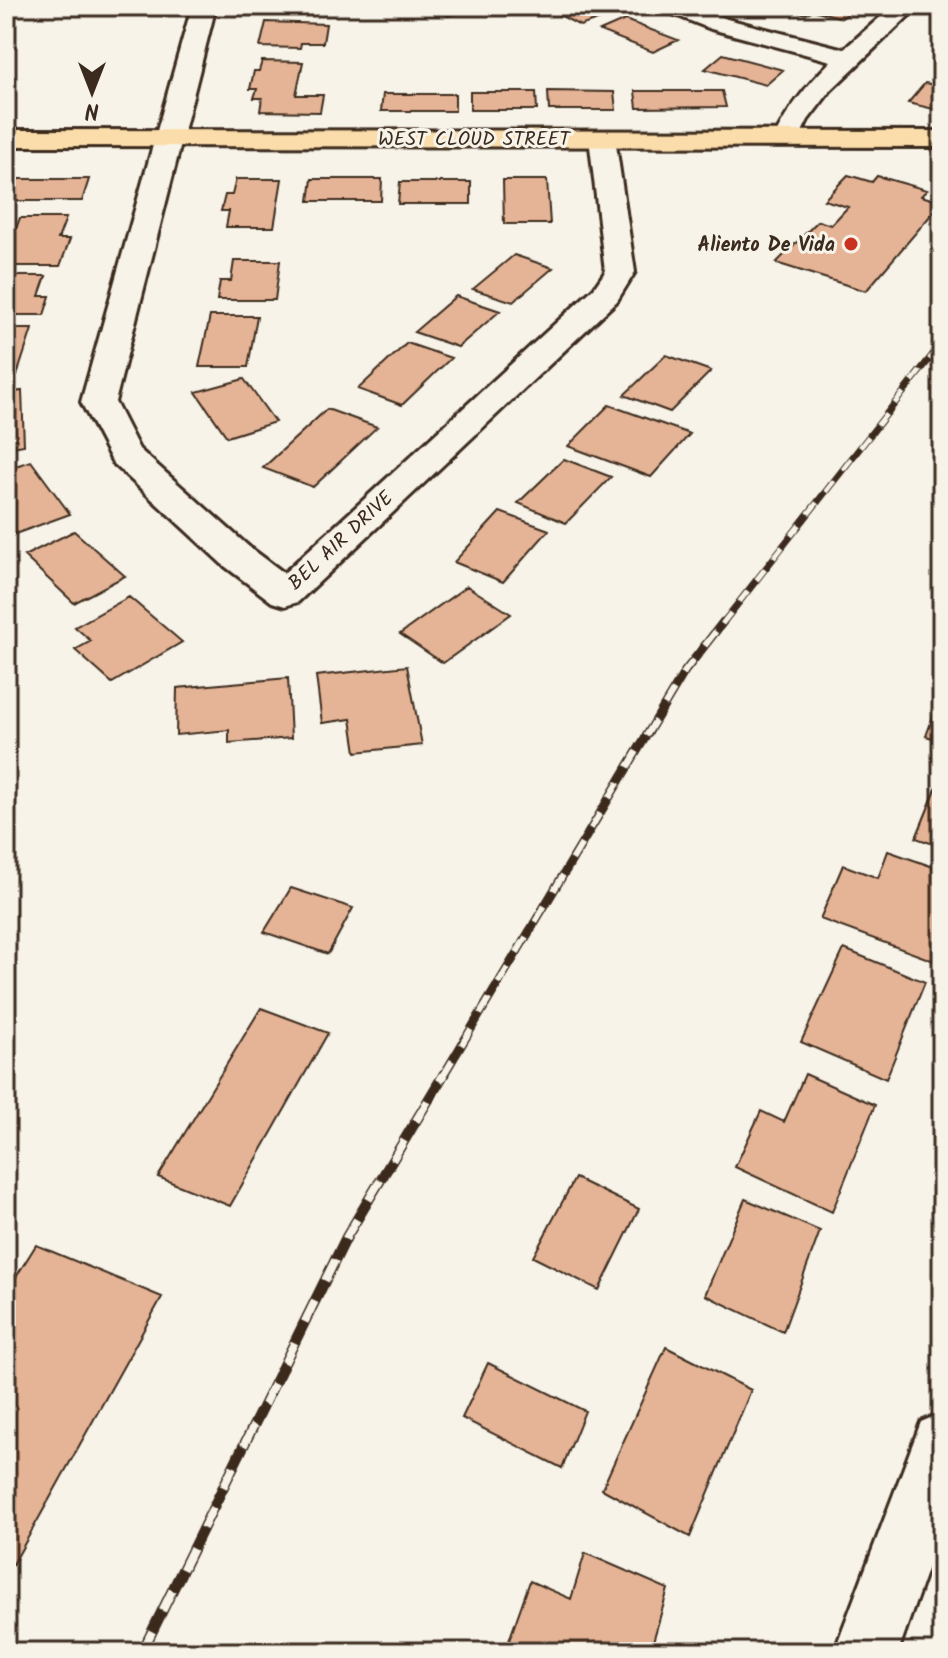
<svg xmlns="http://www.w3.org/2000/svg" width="948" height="1658" viewBox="0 0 948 1658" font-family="Kalam,sans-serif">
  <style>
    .building { fill: #e5b496; stroke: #3b2a1e; stroke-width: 2 }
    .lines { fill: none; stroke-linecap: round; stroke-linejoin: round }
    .minor-casing { stroke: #3b2a1e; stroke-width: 6 }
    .major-casing { stroke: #3b2a1e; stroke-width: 6 }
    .minor { fill: #f7f3e8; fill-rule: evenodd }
    .major { fill: #fbddab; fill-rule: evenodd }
    .rail-far2-casing { stroke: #3b2a1e; stroke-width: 7 }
    .rail-far1-casing { stroke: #3b2a1e; stroke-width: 9 }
    .rail-casing { stroke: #3b2a1e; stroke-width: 11 }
    .rail-far2 { stroke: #f7f3e8; stroke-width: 5; stroke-dasharray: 14; stroke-linecap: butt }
    .rail-far1 { stroke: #f7f3e8; stroke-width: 6; stroke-dasharray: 18; stroke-linecap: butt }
    .rail { stroke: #f7f3e8; stroke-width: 8; stroke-dasharray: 23; stroke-linecap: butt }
    .poi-dot { fill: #c8321e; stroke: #f7f3e8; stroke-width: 3 }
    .labels { text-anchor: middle; stroke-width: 6; stroke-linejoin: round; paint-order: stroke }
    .far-street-label { font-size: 20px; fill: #3b2a1e; stroke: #f7f3e8 }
    .far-poi-label { font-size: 20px; font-weight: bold; fill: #3b2a1e; stroke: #f7f3e8; text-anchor: end }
  </style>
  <rect width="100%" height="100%" fill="#f7f3e8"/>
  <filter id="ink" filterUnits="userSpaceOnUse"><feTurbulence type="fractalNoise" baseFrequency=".0125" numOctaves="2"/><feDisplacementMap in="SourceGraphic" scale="16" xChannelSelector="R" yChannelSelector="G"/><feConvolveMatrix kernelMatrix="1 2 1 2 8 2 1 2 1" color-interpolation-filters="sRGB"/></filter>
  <g filter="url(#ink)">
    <path class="building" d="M 270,6 L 329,6 L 329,12 L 269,13 Z
      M 432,6 L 479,6 L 481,7 L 448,16 Z
      M 543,6 L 589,6 L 609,16 L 580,26 Z
      M 785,6 L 858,6 L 842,18 L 813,10 L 806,14 L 782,8 Z
      M 625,20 L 678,40 L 653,52 L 600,31 Z
      M 266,22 L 326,24 L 323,43 L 301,43 L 300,48 L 260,47 Z
      M 723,54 L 783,70 L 766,85 L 705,69 Z
      M 262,61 L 303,62 L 296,95 L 323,95 L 320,112 L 260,111 L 262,98 L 254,98 L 257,89 L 250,89 L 254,71 L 259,71 Z
      M 925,83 L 942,87 L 942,111 L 908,103 Z
      M 548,91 L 614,92 L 616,110 L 549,110 Z
      M 635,91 L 722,91 L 726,107 L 637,108 Z
      M 470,92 L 536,92 L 537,110 L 470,110 Z
      M 383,94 L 455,94 L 455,111 L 381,111 Z
      M 848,175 L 872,182 L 877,176 L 927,190 L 921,196 L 942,202 L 866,291 L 776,263 L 818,221 L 831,225 L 848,207 L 824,200 Z
      M 6,179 L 89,179 L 82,201 L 6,201 Z
      M 236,179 L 282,179 L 274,227 L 226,227 L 229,211 L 221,211 L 225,195 L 232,195 Z
      M 312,179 L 382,179 L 381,201 L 309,201 Z
      M 503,180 L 547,180 L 550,224 L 504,224 Z
      M 400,182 L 471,182 L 471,204 L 398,204 Z
      M 20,218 L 66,218 L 58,239 L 70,239 L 60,266 L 6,266 L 6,254 Z
      M 514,255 L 553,268 L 513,302 L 473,289 Z
      M 234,261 L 280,261 L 275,300 L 217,300 L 220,281 L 231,281 Z
      M 6,276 L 46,276 L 39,296 L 50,296 L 44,315 L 6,315 Z
      M 456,296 L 500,311 L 458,347 L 414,332 Z
      M 210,316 L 257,316 L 248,367 L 199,367 Z
      M 6,329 L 32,329 L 17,375 L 6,375 Z
      M 407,343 L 451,358 L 402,405 L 358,389 Z
      M 666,355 L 711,371 L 670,412 L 624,395 Z
      M 244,379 L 275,422 L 227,437 L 196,392 Z
      M 22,391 L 24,445 L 6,448 L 6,393 Z
      M 609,405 L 690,434 L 651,477 L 568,446 Z
      M 327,409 L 377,427 L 313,487 L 263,468 Z
      M 564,459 L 611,477 L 566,523 L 518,503 Z
      M 31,461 L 70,514 L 15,534 L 6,521 L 6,469 Z
      M 500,512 L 549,530 L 503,582 L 454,562 Z
      M 74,531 L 125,576 L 74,603 L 24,556 Z
      M 467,586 L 511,614 L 443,663 L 400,634 Z
      M 129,597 L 182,642 L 112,683 L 75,650 L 91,641 L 75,627 Z
      M 407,666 L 422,745 L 356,752 L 351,719 L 322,723 L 316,676 Z
      M 288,678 L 291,738 L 229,743 L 229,730 L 176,735 L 177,688 Z
      M 942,692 L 942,741 L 926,736 Z
      M 942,774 L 942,847 L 916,838 Z
      M 888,851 L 942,870 L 942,939 L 934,961 L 820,919 L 843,865 L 878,878 Z
      M 291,888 L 353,908 L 328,954 L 264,932 Z
      M 844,949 L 925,982 L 886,1079 L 801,1042 Z
      M 261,1008 L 328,1033 L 230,1206 L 158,1177 Z
      M 805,1074 L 875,1105 L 832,1212 L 735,1167 L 761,1111 L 784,1122 Z
      M 575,1178 L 639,1209 L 599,1290 L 533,1257 Z
      M 745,1199 L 820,1231 L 783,1332 L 705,1295 Z
      M 36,1245 L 162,1297 L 6,1577 L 6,1293 Z
      M 666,1347 L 751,1390 L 690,1537 L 602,1489 Z
      M 488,1363 L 585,1411 L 562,1468 L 462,1418 Z
      M 585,1553 L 668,1589 L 650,1652 L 505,1652 L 530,1581 L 571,1599 Z"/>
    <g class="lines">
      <g class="minor-casing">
        <path id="minor" d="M 192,6 L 216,6 L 115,402 L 139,449 L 248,546 L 284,573 L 594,288 L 605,272 L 589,138 L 593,132 L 611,132 L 615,138 L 635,272 L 617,301 L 298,602 L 285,606 L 272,602 L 222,564 L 113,463 L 81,402 Z
          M 661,6 L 694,6 L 727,19 L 844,49 L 893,6 L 919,6 L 831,90 L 808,120 L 796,144 L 778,144 L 774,138 C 788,108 808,84 831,61 L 711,29 L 665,11 Z
          M 942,1413 L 942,1527 L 898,1652 L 834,1652 L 921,1422 Z"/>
      </g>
      <g class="major-casing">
        <path id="major" d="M 6,130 L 942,131 L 942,147 L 6,146 Z"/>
      </g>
      <use href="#minor" class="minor"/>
      <use href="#major" class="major"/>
      <g class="rail-far2-casing">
        <path id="rail-far2" d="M 722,624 L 942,343"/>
      </g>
      <g class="rail-far1-casing">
        <path id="rail-far1" d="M 443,1076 L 685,671 L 723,622"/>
      </g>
      <g class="rail-casing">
        <path id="rail" d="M 142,1652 L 347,1236 L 444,1074"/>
      </g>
      <use href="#rail-far2" class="rail-far2"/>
      <use href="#rail-far1" class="rail-far1"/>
      <use href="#rail" class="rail"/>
    </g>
  </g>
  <circle class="poi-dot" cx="851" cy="244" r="8"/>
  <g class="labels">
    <g class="far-street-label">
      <text x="474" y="145">WEST CLOUD STREET</text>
      <text transform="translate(340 540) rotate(-43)" y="7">BEL AIR DRIVE</text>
    </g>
    <g class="far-poi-label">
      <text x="835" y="251">Aliento De Vida</text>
    </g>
  </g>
  <rect width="948" height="1658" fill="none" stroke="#f7f3e8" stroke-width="32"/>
  <rect x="16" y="16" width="916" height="1626" fill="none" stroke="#3b2a1e" stroke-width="3" filter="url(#ink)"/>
  <g transform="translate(92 92) rotate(180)" stroke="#f7f3e8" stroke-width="6" paint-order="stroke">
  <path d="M0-6L14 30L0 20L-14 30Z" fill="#3b2a1e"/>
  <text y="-12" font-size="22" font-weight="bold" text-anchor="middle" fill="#3b2a1e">N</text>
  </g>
</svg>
